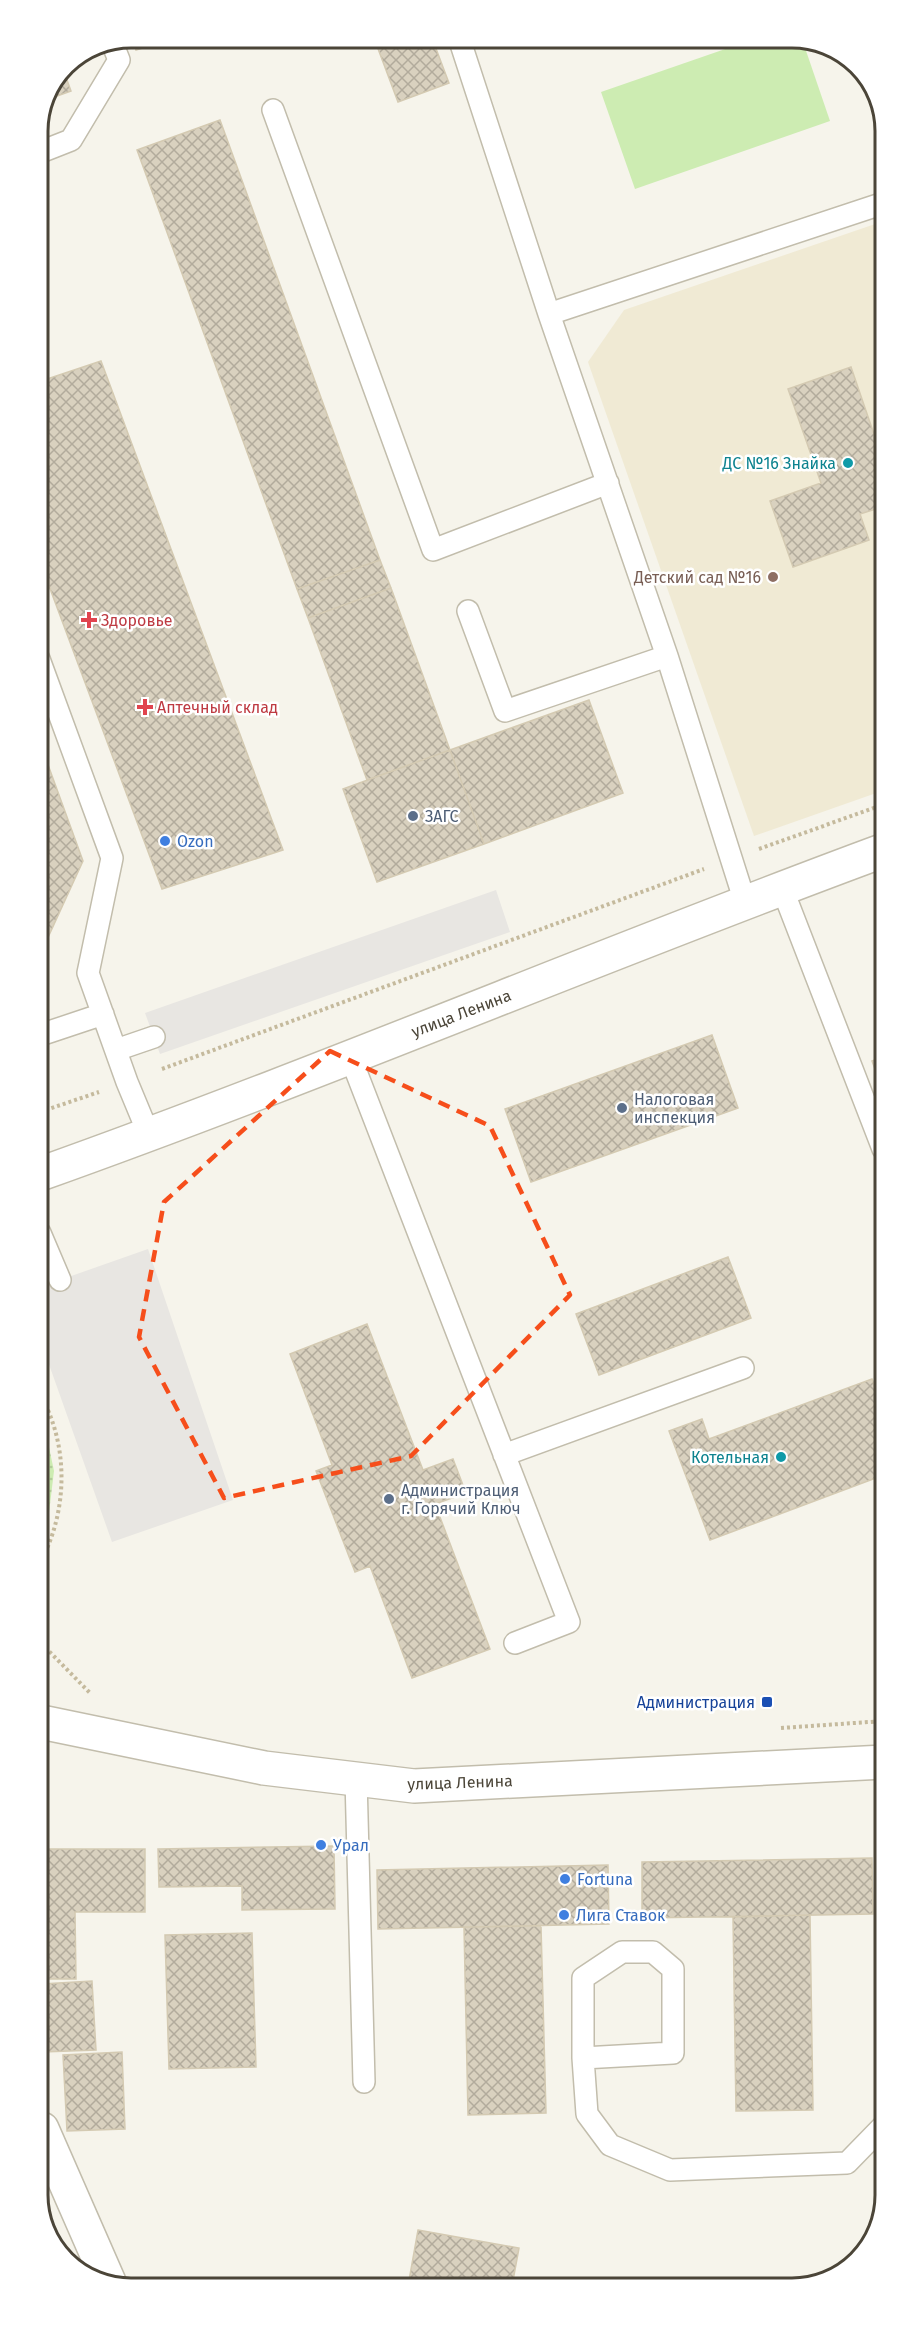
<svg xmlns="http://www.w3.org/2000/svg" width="923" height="2326" viewBox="0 0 923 2326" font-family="'Fira Sans',sans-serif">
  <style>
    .education { fill: #f0ead4 }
    .grass { fill: url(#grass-dots) }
    .pitch { fill: #cdecb2 }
    .parking { fill: #e8e6e2 }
    .building { fill: url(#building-cross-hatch); stroke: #d4cab2; stroke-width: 1.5 }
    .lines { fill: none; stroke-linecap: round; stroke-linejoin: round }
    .service-casing { stroke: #c2bdac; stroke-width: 24 }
    .minor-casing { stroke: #c2bdac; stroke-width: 36 }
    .tertiary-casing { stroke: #c2bdac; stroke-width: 36 }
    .path { stroke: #c5ba9d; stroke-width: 4; stroke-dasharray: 3 3; stroke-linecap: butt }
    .service { stroke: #fff; stroke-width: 21 }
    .minor { stroke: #fff; stroke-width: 33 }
    .tertiary { stroke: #fff; stroke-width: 33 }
    .marked { fill: none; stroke: #f64e1b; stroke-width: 4.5; stroke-dasharray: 12 8; stroke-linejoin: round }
    .culture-dot { fill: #0f9aa8; stroke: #fff; stroke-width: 2 }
    .education-dot { fill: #8d6e63; stroke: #fff; stroke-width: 2 }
    .health-dot { fill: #e0444e; stroke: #fff; stroke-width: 2 }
    .service-dot { fill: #5c6f8a; stroke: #fff; stroke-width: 2 }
    .shop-dot { fill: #3f7fe0; stroke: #fff; stroke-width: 2 }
    .transit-dot { fill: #1a4fb4; stroke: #fff; stroke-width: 2 }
    .labels { text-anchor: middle; stroke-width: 5; stroke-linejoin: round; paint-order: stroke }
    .culture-label { font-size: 16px; fill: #0d838f; stroke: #fff; text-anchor: end }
    .education-label { font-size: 16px; fill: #785e54; stroke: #fff; text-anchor: end }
    .health-label { font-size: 16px; fill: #be3a42; stroke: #fff; text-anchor: start }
    .service-label { font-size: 16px; fill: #4e5e75; stroke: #fff; text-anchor: start }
    .shop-label { font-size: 16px; fill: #366cbe; stroke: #fff; text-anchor: start }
    .street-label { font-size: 16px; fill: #4b4538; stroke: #fff }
    .transit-label { font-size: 16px; fill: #164399; stroke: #fff; text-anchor: end }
    .rim { fill: none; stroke: #4b4538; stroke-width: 3 }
  </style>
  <defs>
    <pattern id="grass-dots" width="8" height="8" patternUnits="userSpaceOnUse" patternTransform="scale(1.5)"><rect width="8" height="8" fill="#cdecb2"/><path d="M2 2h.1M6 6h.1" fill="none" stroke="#b2cc9a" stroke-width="1.8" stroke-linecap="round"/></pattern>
    <pattern id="building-cross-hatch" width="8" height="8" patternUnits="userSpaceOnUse" patternTransform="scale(1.5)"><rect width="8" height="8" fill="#d9d1bf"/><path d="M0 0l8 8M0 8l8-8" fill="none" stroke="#b2ab9c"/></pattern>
  </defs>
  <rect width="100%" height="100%" fill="#f6f4eb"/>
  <path class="education" d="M 881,222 L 882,791 L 754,836 L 588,362 L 624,310 Z"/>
  <path class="grass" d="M 41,1409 L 54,1471 L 47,1529 L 41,1541 Z"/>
  <path class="pitch" d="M 757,38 L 802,39 L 830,121 L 635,189 L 601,92 Z"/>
  <path class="parking" d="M 496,890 L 510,932 L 160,1054 L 145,1013 Z
    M 148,1249 L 233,1500 L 112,1542 L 40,1339 L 40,1287 Z"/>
  <path class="building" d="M 133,38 L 176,38 L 136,50 Z
    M 374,38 L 432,38 L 449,83 L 398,102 Z
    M 63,69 L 71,91 L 49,99 Z
    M 220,120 L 380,560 L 297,589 L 137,150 Z
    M 101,361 L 283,850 L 162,889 L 39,559 L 38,382 Z
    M 851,367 L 877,443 L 881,441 L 882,507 L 860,514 L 869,540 L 793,567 L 770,501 L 821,483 L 788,389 Z
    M 380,560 L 391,588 L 308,618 L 297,589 Z
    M 391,588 L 450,750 L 367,780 L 308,618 Z
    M 589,700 L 623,793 L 484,844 L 450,750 Z
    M 39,740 L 83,861 L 40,955 Z
    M 450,750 L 484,844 L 377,882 L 343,789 Z
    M 712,1035 L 738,1108 L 531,1182 L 505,1109 Z
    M 883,1057 L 883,1091 L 872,1061 Z
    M 728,1257 L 751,1318 L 599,1375 L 576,1314 Z
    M 367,1324 L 423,1470 L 453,1459 L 466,1493 L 435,1504 L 490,1649 L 412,1678 L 370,1566 L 355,1572 L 316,1471 L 332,1465 L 290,1354 Z
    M 872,1379 L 884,1411 L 884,1475 L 710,1540 L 669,1431 L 702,1419 L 709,1439 Z
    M 334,1846 L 335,1909 L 242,1910 L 242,1886 L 159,1887 L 158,1849 Z
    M 42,1849 L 145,1849 L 145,1912 L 75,1912 L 76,1979 L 42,1979 Z
    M 872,1858 L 873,1914 L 642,1918 L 642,1862 Z
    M 608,1865 L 609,1924 L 378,1929 L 377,1870 Z
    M 810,1915 L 813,2110 L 736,2111 L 733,1917 Z
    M 541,1926 L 546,2113 L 468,2115 L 464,1927 Z
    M 252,1933 L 256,2067 L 169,2069 L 165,1935 Z
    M 92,1981 L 96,2050 L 43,2052 L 42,1984 Z
    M 122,2052 L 125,2129 L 67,2131 L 63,2055 Z
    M 418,2230 L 519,2248 L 512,2286 L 408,2286 Z"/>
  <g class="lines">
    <g class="service-casing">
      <path id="service" d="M 459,38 L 549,314 L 667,656 L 745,902
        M 273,110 L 433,550 L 608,483
        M 38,153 L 71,140 L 119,60 L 113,45
        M 549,314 L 881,204
        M 468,611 L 505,711 L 667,656
        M 39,659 L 112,858 L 88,973 L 127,1082 L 149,1135
        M 782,888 L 883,1149
        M 40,1035 L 103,1014
        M 116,1050 L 154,1037
        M 350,1056 L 569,1622 L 515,1643
        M 40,1233 L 60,1280
        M 504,1455 L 743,1368
        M 356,1779 L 364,2082
        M 583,2058 L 673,2053 L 673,1969 L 653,1952 L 622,1952 L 583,1978 L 583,2058 L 587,2114 L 610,2145 L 670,2170 L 847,2163 L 885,2124"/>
    </g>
    <g class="minor-casing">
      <path id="minor" d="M 42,2129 L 109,2282"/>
    </g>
    <g class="tertiary-casing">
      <path id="tertiary" d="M 40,1174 C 323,1073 600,955 882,851
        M 41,1722 L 264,1768 L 414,1786 L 884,1762"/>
    </g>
    <path class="path" d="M 759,849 L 882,805
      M 162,1069 L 704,869
      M 40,1112 L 99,1092
      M 40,1394 C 69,1445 68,1510 41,1561
      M 41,1643 L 91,1694
      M 781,1728 L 884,1721"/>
    <use href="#service" class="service"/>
    <use href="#minor" class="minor"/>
    <use href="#tertiary" class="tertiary"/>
  </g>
  <path class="marked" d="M 330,1051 L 490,1126 L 570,1295 L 411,1456 L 224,1498 L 139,1337 L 164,1202 Z"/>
  <g class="culture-dot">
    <circle cx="848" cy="463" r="6"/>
    <circle cx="781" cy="1457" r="6"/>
  </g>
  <circle class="education-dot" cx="773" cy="577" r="6"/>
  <g class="health-dot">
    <path d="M86 611h6v6h6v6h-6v6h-6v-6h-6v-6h6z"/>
    <path d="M142 698h6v6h6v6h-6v6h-6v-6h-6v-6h6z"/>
  </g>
  <g class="service-dot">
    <circle cx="413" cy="816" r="6"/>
    <circle cx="622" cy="1108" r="6"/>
    <circle cx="389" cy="1499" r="6"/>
  </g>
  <g class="shop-dot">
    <circle cx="165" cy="841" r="6"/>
    <circle cx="321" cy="1845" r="6"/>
    <circle cx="565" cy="1879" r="6"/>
    <circle cx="564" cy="1915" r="6"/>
  </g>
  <rect class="transit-dot" x="761" y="1696" width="12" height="12" rx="3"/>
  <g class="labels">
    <g class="culture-label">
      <text x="836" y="469">ДС №16 Знайка</text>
      <text x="769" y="1463">Котельная</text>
    </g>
    <g class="education-label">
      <text x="761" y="583">Детский сад №16</text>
    </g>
    <g class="health-label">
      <text x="101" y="626">Здоровье</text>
      <text x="157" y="713">Аптечный склад</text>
    </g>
    <g class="service-label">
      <text x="425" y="822">ЗАГС</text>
      <text x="634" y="1105">Налоговая<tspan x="634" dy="18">инспекция</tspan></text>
      <text x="401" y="1496">Администрация<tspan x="401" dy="18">г. Горячий Ключ</tspan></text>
    </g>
    <g class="shop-label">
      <text x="177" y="847">Ozon</text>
      <text x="333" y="1851">Урал</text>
      <text x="577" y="1885">Fortuna</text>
      <text x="576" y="1921">Лига Ставок</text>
    </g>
    <g class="street-label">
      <text transform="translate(461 1013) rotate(-21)" y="6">улица Ленина</text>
      <text transform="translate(460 1782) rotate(-2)" y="6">улица Ленина</text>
    </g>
    <g class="transit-label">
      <text x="755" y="1708">Администрация</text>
    </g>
  </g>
  <path d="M0 0H923V2326H0ZM131 48H792A83 83 0 0 1 875 131V2195A83 83 0 0 1 792 2278H131A83 83 0 0 1 48 2195V131A83 83 0 0 1 131 48Z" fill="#fff" fill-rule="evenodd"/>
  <path class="rim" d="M131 48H792A83 83 0 0 1 875 131V2195A83 83 0 0 1 792 2278H131A83 83 0 0 1 48 2195V131A83 83 0 0 1 131 48Z"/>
</svg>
